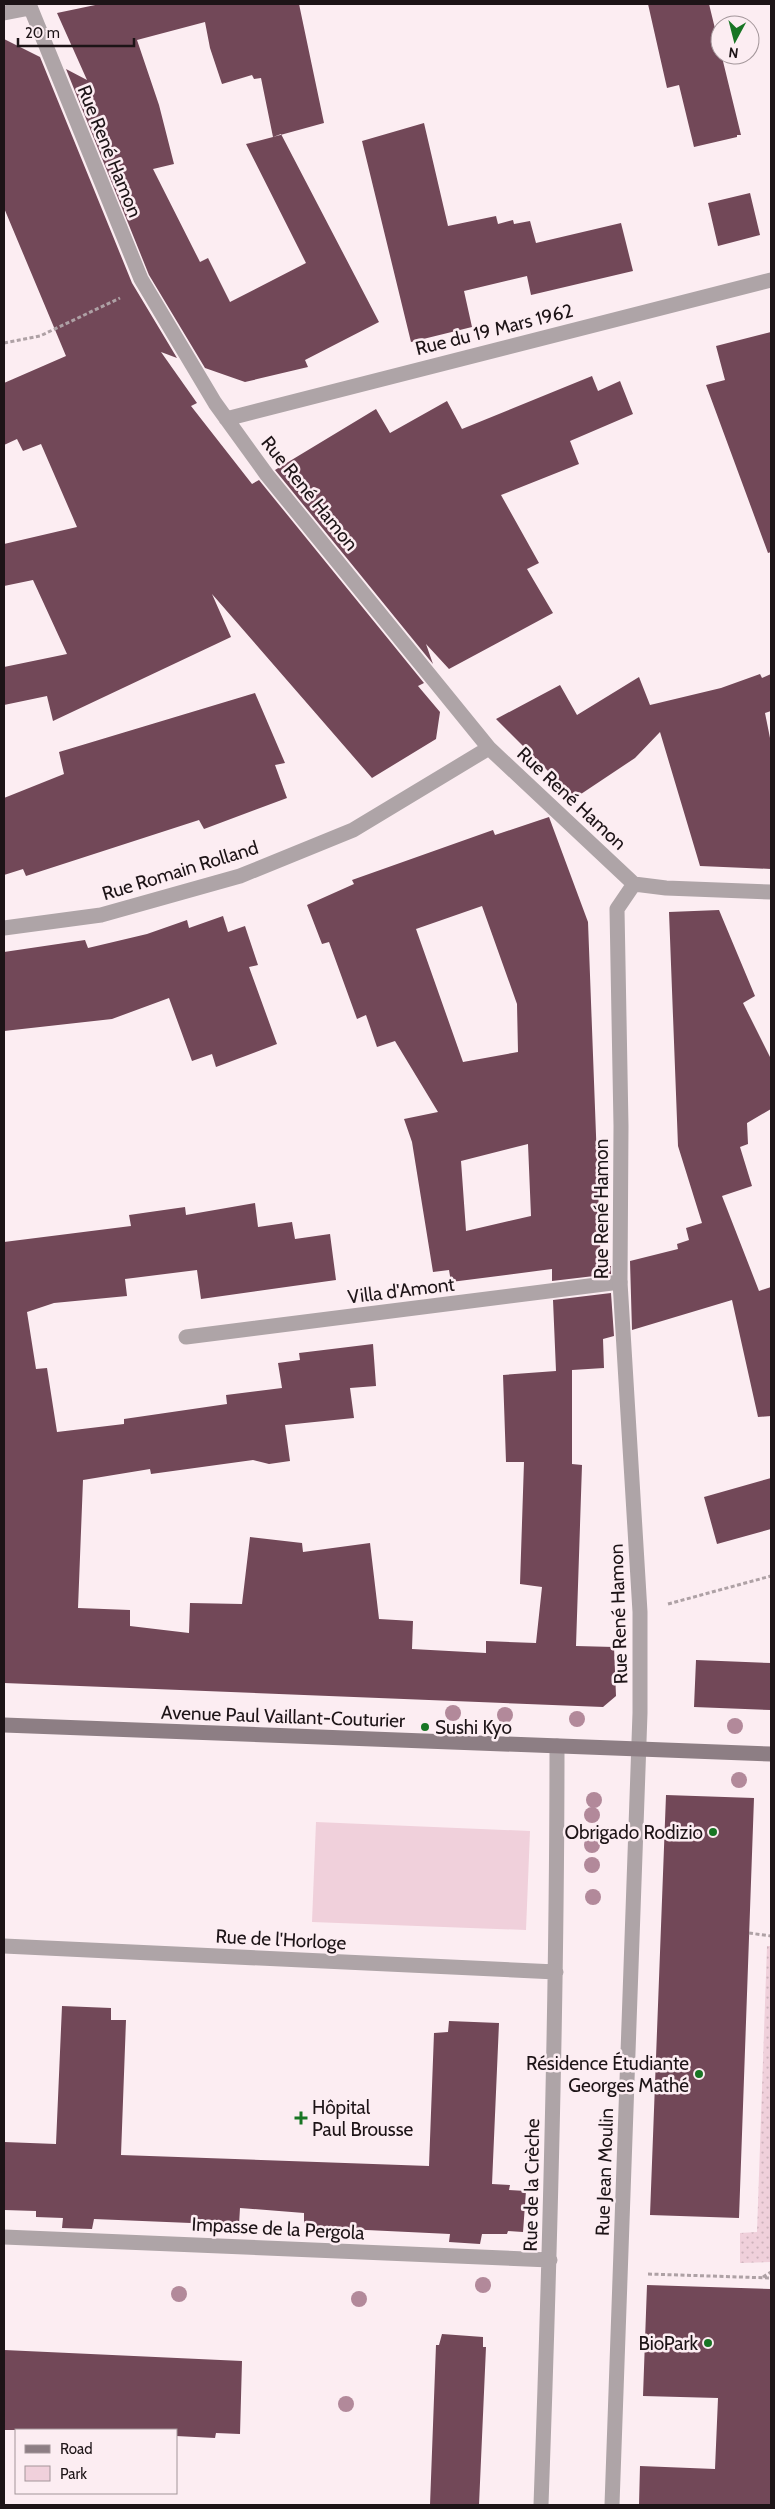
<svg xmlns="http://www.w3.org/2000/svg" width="775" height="2509" viewBox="0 0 775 2509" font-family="Cabin,sans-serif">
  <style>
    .grass { fill: url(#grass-dots) }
    .green { fill: #f0d0db }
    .building { fill: #724858; fill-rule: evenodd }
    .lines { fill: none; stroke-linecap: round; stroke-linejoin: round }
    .path { stroke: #aea1a5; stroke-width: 3; stroke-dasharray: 4 2.5; stroke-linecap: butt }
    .lane { stroke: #aea4a7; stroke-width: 15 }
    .street { stroke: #aea4a7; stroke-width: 15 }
    .secondary { stroke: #8d7e84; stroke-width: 15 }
    .tree { fill: #b2899a }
    .poi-dot { fill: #187524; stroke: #fcedf2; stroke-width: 2 }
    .labels { text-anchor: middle; stroke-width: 5; stroke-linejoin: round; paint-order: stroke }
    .street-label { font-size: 19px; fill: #1d1417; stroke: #fcedf2 }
    .poi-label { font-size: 19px; fill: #1d1417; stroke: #fcedf2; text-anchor: end }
  </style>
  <defs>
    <pattern id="grass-dots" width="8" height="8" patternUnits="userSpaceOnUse" patternTransform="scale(1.25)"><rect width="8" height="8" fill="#f0d0db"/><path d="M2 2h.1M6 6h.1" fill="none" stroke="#cdb2bb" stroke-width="1.8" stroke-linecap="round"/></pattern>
  </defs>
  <rect width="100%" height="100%" fill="#fcedf2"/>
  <path class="grass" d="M 767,1946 L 771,1946 L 771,2262 L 740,2263 L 740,2233 L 757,2232 Z"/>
  <path class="green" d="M 316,1822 L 530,1831 L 526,1930 L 312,1922 Z"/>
  <path class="building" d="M 100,4 L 299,4 L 324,123 L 273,137 L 281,134 L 379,322 L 305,360 L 308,367 L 245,382 L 205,368 L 149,275 L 66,69 L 87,80 L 57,13 ZM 205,22 L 210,48 L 222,84 L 252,75 L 254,79 L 261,78 L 273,137 L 246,144 L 306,263 L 230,302 L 208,258 L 200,262 L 153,169 L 174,164 L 159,105 L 137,40 Z
    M 648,4 L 709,4 L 741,135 L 737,135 L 737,137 L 694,147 L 679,85 L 667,88 Z
    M 4,39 L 40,57 L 132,283 L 177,358 L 161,352 L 197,403 L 191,406 L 252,484 L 259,480 L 424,683 L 418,686 L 440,712 L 436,739 L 372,778 L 212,594 L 231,637 L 53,721 L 47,696 L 4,705 L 4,667 L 67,654 L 33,580 L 4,586 L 4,544 L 77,527 L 41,444 L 23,451 L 17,439 L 4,445 L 4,383 L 66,356 L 4,208 Z
    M 424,123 L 448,226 L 496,216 L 498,224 L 513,220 L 514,224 L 530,221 L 536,243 L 621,223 L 633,271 L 531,295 L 527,276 L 464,291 L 472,327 L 411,342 L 362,141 Z
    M 750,193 L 760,235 L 718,246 L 708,203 Z
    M 771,332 L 771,552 L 768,553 L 706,385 L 725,380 L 716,346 Z
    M 592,376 L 598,391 L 620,381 L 633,414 L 570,441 L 579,464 L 501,495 L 539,563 L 527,569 L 553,613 L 449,669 L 426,644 L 433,664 L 275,470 L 376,409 L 390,433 L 447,401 L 462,429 Z
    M 760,674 L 762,678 L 771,674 L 771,711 L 765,713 L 771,743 L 771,869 L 700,866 L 660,732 L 635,758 L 575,798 L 496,719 L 560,685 L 577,715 L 639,677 L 650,705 L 721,688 Z
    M 255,693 L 285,763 L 275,765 L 287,798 L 204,829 L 199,820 L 26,876 L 23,869 L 4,875 L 4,798 L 64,774 L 59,752 Z
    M 549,817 L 588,922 L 601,1268 L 611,1266 L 611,1274 L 552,1281 L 552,1269 L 451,1282 L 449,1270 L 433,1272 L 412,1142 L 404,1119 L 438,1112 L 395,1041 L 377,1047 L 366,1015 L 357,1019 L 329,942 L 322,944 L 307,905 L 354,884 L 352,880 L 493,830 L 495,835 ZM 482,906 L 517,1004 L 518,1052 L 463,1062 L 416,929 ZM 528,1144 L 531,1216 L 466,1231 L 461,1161 Z
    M 719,910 L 755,996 L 743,1003 L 771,1059 L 771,1109 L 747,1123 L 748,1144 L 740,1147 L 752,1186 L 722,1196 L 759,1291 L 771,1287 L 771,1416 L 758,1417 L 732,1300 L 632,1330 L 630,1261 L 678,1249 L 677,1244 L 689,1240 L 686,1228 L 702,1223 L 678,1146 L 669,912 Z
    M 223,916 L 228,932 L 245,926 L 258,965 L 249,967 L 277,1044 L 216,1067 L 212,1054 L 192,1061 L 169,998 L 112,1019 L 4,1031 L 4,952 L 85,940 L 88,948 L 147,934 L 187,920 L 189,928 Z
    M 255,1203 L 258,1227 L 292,1222 L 295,1239 L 330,1234 L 336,1280 L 201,1299 L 197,1270 L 125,1279 L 127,1296 L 54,1303 L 27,1312 L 36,1369 L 47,1368 L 57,1432 L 124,1424 L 124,1419 L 227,1404 L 226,1395 L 282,1388 L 278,1363 L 300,1360 L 299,1353 L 373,1344 L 376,1386 L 350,1388 L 354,1418 L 285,1425 L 290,1461 L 269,1464 L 253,1460 L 151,1474 L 150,1469 L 83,1480 L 78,1608 L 130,1610 L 130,1626 L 189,1633 L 190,1603 L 242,1604 L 250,1537 L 302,1543 L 303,1552 L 370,1543 L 379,1619 L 413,1621 L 412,1649 L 486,1653 L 486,1641 L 536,1643 L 542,1587 L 520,1584 L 524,1462 L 506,1462 L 503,1375 L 556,1371 L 553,1300 L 611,1293 L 614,1336 L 603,1339 L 604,1368 L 572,1370 L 572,1464 L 582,1465 L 576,1646 L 614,1647 L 616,1696 L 603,1707 L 4,1683 L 4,1242 L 131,1226 L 129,1215 L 185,1207 L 186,1215 Z
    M 771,1478 L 771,1529 L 717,1544 L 704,1497 Z
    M 696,1660 L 771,1663 L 771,1710 L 694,1707 Z
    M 666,1795 L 754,1798 L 739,2218 L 650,2215 Z
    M 62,2006 L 111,2008 L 111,2020 L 126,2020 L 121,2155 L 429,2166 L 434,2033 L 448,2032 L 449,2021 L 499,2023 L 492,2184 L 510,2185 L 509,2190 L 526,2191 L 523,2232 L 508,2231 L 507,2234 L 482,2234 L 480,2244 L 449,2242 L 450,2234 L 304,2227 L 304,2213 L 240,2208 L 239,2225 L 94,2219 L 92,2229 L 62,2228 L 63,2218 L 36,2217 L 36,2211 L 4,2210 L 4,2142 L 56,2144 Z
    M 647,2285 L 771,2289 L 771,2505 L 639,2505 L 640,2466 L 715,2469 L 718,2398 L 643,2396 Z
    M 442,2334 L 483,2337 L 483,2347 L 486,2347 L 479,2505 L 430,2505 L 436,2345 L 439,2345 Z
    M 4,2350 L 242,2361 L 240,2434 L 216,2433 L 215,2438 L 176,2436 L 176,2430 L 4,2430 Z"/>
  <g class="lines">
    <path class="path" d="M 4,343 L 40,336 L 120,298
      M 668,1604 L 771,1576
      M 749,1933 L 771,1936
      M 648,2274 L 771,2278
      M 763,2277 L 771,2272"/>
    <path class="lane" d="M 186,1337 L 620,1282
      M 4,1946 L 556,1972
      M 4,2237 L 550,2260
      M 541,2505 C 550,2252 557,1999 557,1746"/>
    <path class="street" d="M 29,4 L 141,279 L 215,403 L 267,475 L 489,748 L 634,884
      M 4,13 L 30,8
      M 226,419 L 771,280
      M 634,884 L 666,888 L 771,892
      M 4,928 L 101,915 L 240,876 L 353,830 L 489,748
      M 612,2505 L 640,1713 L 640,1612 L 620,1282 L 621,1126 L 617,909 L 634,884"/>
    <path class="secondary" d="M 4,1725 L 771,1754"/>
  </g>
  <g class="tree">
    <circle cx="453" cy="1713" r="8"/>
    <circle cx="505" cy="1715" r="8"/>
    <circle cx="577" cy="1719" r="8"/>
    <circle cx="735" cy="1726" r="8"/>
    <circle cx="739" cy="1780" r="8"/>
    <circle cx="594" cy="1800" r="8"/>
    <circle cx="592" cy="1815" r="8"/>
    <circle cx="592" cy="1845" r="8"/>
    <circle cx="592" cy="1865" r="8"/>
    <circle cx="593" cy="1897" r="8"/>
    <circle cx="483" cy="2285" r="8"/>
    <circle cx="179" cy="2294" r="8"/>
    <circle cx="359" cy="2299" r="8"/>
    <circle cx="346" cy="2404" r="8"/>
  </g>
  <g class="poi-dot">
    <circle cx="425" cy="1727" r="5"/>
    <circle cx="713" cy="1832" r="5"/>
    <circle cx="699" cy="2074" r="5"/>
    <path d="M298.5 2110.5h5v5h5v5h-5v5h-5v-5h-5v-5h5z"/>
    <circle cx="708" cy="2343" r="5"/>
  </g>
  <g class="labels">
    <g class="street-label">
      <text transform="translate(110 151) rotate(68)" y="7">Rue René Hamon</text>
      <text transform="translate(494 329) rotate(-14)" y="7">Rue du 19 Mars 1962</text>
      <text transform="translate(310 493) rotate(51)" y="7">Rue René Hamon</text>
      <text transform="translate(572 798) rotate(43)" y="7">Rue René Hamon</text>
      <text transform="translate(180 870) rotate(-17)" y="7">Rue Romain Rolland</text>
      <text transform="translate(601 1209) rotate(-90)" y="7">Rue René Hamon</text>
      <text transform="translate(401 1290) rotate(-7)" y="7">Villa d'Amont</text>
      <text transform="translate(618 1614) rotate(-92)" y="7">Rue René Hamon</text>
      <text transform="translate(283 1716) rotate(2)" y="7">Avenue Paul Vaillant-Couturier</text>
      <text transform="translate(281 1939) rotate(3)" y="7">Rue de l'Horloge</text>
      <text transform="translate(604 2172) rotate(-88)" y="7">Rue Jean Moulin</text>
      <text transform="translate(531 2185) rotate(-89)" y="7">Rue de la Crèche</text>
      <text transform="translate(278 2228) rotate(3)" y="7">Impasse de la Pergola</text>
    </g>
    <g class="poi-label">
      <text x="435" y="1734" text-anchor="start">Sushi Kyo</text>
      <text x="703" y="1839">Obrigado Rodizio</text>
      <text x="689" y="2070">Résidence Étudiante<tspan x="689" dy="22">Georges Mathé</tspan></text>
      <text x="312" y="2114" text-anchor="start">Hôpital<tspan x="312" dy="22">Paul Brousse</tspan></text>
      <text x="698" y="2350">BioPark</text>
    </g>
  </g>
  <rect width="775" height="2509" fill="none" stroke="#1d1417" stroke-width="10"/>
  <rect x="15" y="2429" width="162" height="65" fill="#fcedf2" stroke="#a3969a"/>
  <rect x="25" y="2445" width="25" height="8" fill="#8d7e84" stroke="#a3969a"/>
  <text x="60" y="2454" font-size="15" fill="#1d1417">Road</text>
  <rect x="25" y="2466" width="25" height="15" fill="#f0d0db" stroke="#a3969a"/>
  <text x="60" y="2479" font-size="15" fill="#1d1417">Park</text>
  <g transform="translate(735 40) rotate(187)"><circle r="24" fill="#fcedf2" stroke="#a3969a"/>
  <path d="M0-4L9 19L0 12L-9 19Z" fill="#187524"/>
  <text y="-8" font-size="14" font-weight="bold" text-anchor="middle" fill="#1d1417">N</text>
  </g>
  <path d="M18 38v8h116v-8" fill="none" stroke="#1d1417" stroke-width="2.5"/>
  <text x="25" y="38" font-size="15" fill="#1d1417" stroke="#fcedf2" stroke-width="4" paint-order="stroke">20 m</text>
</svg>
